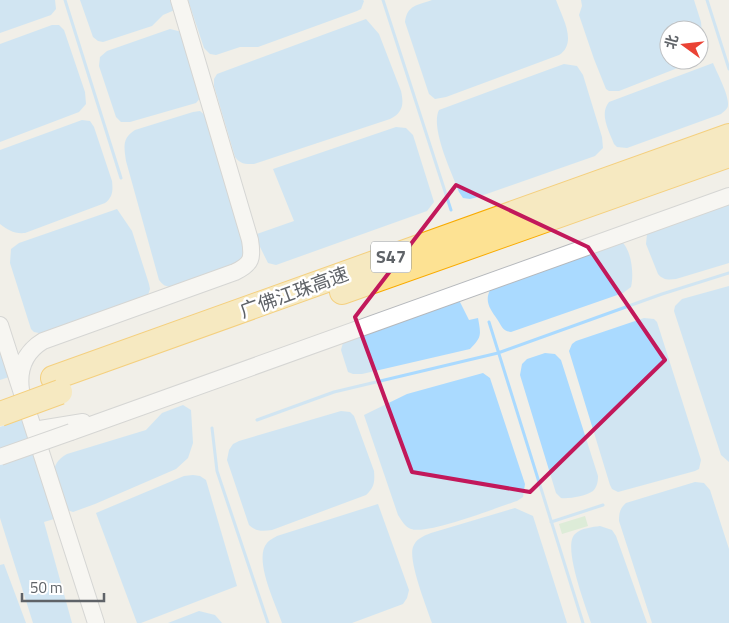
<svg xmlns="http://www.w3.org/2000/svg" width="729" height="623" viewBox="0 0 729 623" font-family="'Titillium Web','Noto Sans SC',sans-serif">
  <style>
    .green { fill: #c5e8c5 }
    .water { fill: #aadaff }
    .pier { fill: #f1efe8 }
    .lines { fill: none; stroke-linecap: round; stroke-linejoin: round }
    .stream { stroke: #aadaff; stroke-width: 3 }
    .minor-casing { stroke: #b5b8bc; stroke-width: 18 }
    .highway-casing { stroke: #f9ab00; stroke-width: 26 }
    .minor { stroke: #fff; stroke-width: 16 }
    .highway { stroke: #fde293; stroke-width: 24 }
    .minor-bridge-casing { stroke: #b5b8bc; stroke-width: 18; stroke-linecap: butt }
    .highway-bridge-casing { stroke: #f9ab00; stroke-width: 26; stroke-linecap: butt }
    .minor-bridge { stroke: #fff; stroke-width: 16 }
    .highway-bridge { stroke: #fde293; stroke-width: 24 }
    .marked { fill: none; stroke: #c2185b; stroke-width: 4; stroke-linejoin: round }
    .labels { text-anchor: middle; stroke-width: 5; stroke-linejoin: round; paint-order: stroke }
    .shield { fill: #fff; stroke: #8f9295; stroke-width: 1 }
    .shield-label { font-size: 18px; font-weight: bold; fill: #5f6368 }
    .street-label { font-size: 19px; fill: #5f6368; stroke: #fff }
  </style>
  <rect width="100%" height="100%" fill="#f1efe8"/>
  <path class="green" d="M 585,516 L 588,526 L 562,534 L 559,524 Z"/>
  <path class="water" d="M 0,0 L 55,0 L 56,9 L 51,15 L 0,33 Z
    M 80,0 L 174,0 L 177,9 L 163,15 L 152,26 L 103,42 L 98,41 L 93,37 Z
    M 188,0 L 363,0 L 364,1 L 361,9 L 357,11 L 258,47 L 240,47 L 216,55 L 210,54 L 204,48 Z
    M 432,0 L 556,0 C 562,17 578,43 559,55 L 446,97 L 435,99 L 429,94 L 405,22 C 407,5 418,5 432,0 Z
    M 581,0 L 694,0 L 701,22 L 704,53 L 699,59 L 699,30 L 669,30 L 669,60 L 698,60 L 619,91 L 609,91 L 606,89 L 594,59 L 579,15 L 582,6 Z
    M 366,19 L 379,34 L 401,91 C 404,104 403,113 390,119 L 254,164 C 245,164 240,164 235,157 L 214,86 L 214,79 L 217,74 Z
    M 52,25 L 59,25 L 64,30 L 85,92 L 86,104 L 79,112 L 0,142 L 0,44 Z
    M 170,29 L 182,32 L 202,96 L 196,103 L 130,122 L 121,122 L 116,117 L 99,66 L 100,57 L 107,51 Z
    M 713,63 C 717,73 729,95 728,105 C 728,109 724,111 721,114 L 627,148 L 617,147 L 614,144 C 609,131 599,114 609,102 Z
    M 564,64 L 577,66 L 583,75 L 602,137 L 603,148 L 595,156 L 478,197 L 470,199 L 463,198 L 459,192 C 452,173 430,128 439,110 Z
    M 200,111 L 206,116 L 245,246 L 243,260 L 172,287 C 166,287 163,285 159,280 L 126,161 C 124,147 122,138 135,130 L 193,112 Z
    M 82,120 L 90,121 L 94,127 L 112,181 C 113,190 113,197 105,203 L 25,233 C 14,234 8,230 0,224 L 0,150 Z
    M 396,127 L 406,128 L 413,135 L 434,202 L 427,211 L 276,265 L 268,263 L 254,235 L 294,221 L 273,169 Z
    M 729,201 L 729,263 L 676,279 C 668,280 663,280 658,274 L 646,244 L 647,234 Z
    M 117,209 L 132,231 L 149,284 L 150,289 L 148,295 L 44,334 L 34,332 L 31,329 L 10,263 L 11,249 L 19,243 Z
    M 621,241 C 632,250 634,275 631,287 L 623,293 L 511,332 C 502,331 502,326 497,319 C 491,310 484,302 490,290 Z
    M 729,286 L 729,462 L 721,455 L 674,311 L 675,306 L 682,299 Z
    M 458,298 L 469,320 L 478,318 C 481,335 482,337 470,349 L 362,374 L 353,374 L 348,372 L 341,350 L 344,339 Z
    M 644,318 L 654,319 L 657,322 L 701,460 L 699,469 L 695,471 L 618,492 L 612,489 L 610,485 L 569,351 L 572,344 L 576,341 Z
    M 0,349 L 54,519 L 44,522 L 72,623 L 33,623 L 0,518 Z
    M 545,353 L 555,354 L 561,360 L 598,476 C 598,482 597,487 593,491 C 586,496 569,499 561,498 L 556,493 L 520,375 L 522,364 L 527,359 Z
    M 483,373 L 490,378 L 525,484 L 523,497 L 517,501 C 498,507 428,535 411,529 C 405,527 402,521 398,515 L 364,415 L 407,394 Z
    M 183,405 L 191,410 L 193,443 L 188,458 L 176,469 L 95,504 L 73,512 L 67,510 C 59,489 42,468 67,454 L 146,430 L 162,413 Z
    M 341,411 L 350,412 L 354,416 L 374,471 C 375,482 374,488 366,495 L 272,530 C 263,531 256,532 249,525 L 227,460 L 229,450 L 233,444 L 239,441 Z
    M 193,475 L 200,476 L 206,480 L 237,586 L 141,623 L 137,623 L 96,513 L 184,476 Z
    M 695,482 L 704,483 L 710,490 L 729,549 L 729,623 L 652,623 L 619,521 C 619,513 620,508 626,503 Z
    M 378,504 L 409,590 L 407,598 L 403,604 L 352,623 L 282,623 C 276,605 253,559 267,543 C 269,540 274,538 277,536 Z
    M 515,508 L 533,516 L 567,623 L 432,623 C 427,608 408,561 413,547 C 416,539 423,536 431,533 Z
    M 600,526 L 612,530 L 616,536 L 647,623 L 591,623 C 586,607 562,546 575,534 C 581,528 593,527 600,526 Z
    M 4,564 L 26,623 L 0,623 L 0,565 Z
    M 199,611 L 215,615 L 222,623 L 168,623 Z"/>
  <path class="pier" d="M 12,376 L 25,418 L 0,427 L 0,380 Z"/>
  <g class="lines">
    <path class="stream" d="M 65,0 L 121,178
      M 383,0 L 451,210
      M 707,0 L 729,69
      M 489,322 L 583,623
      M 257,420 L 334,392 L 498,353 L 662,294 L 729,273
      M 212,428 L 217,471 L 268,623
      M 551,522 L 603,505"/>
    <g class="minor-casing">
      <path id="minor" d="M 0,325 L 96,623
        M 21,390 C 18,369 25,352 43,341 L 235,272 C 252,264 253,258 250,240 L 179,0
        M 34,430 L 83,422
        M 71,432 L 729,196"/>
    </g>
    <g class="highway-casing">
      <path id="highway" d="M 342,292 L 729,155
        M 53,378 L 729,136"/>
    </g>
    <use href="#minor" class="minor"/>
    <use href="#highway" class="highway"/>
    <g class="minor-bridge-casing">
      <path id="minor-bridge" d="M 0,457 L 71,432"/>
    </g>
    <g class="highway-bridge-casing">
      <path id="highway-bridge" d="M 0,414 L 60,392"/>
    </g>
    <use href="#minor-bridge" class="minor-bridge"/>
    <use href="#highway-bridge" class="highway-bridge"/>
  </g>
  <path d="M0 0H729V623H0ZM 456,185 L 588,247 L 665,360 L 530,492 L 412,472 L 355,317 Z" fill="#f1efe8" fill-opacity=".55" fill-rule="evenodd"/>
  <path class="marked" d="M 456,185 L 588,247 L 665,360 L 530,492 L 412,472 L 355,317 Z"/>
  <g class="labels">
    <rect class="shield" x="371" y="241.5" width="40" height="31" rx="4"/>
    <g class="shield-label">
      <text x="391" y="263">S47</text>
    </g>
    <g class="street-label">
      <text transform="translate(294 292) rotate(-20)" y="7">广佛江珠高速</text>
    </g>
  </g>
  <g transform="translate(684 45) rotate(285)"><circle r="24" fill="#ffffff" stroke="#bfc1c3"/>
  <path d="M0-4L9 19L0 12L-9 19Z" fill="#ea4335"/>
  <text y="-8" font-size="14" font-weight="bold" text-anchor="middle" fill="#5f6368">北</text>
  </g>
  <path d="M22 593v8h82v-8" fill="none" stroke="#5f6368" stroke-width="2.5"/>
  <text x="30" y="593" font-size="15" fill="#5f6368" stroke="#ffffff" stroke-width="4" paint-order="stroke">50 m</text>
</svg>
